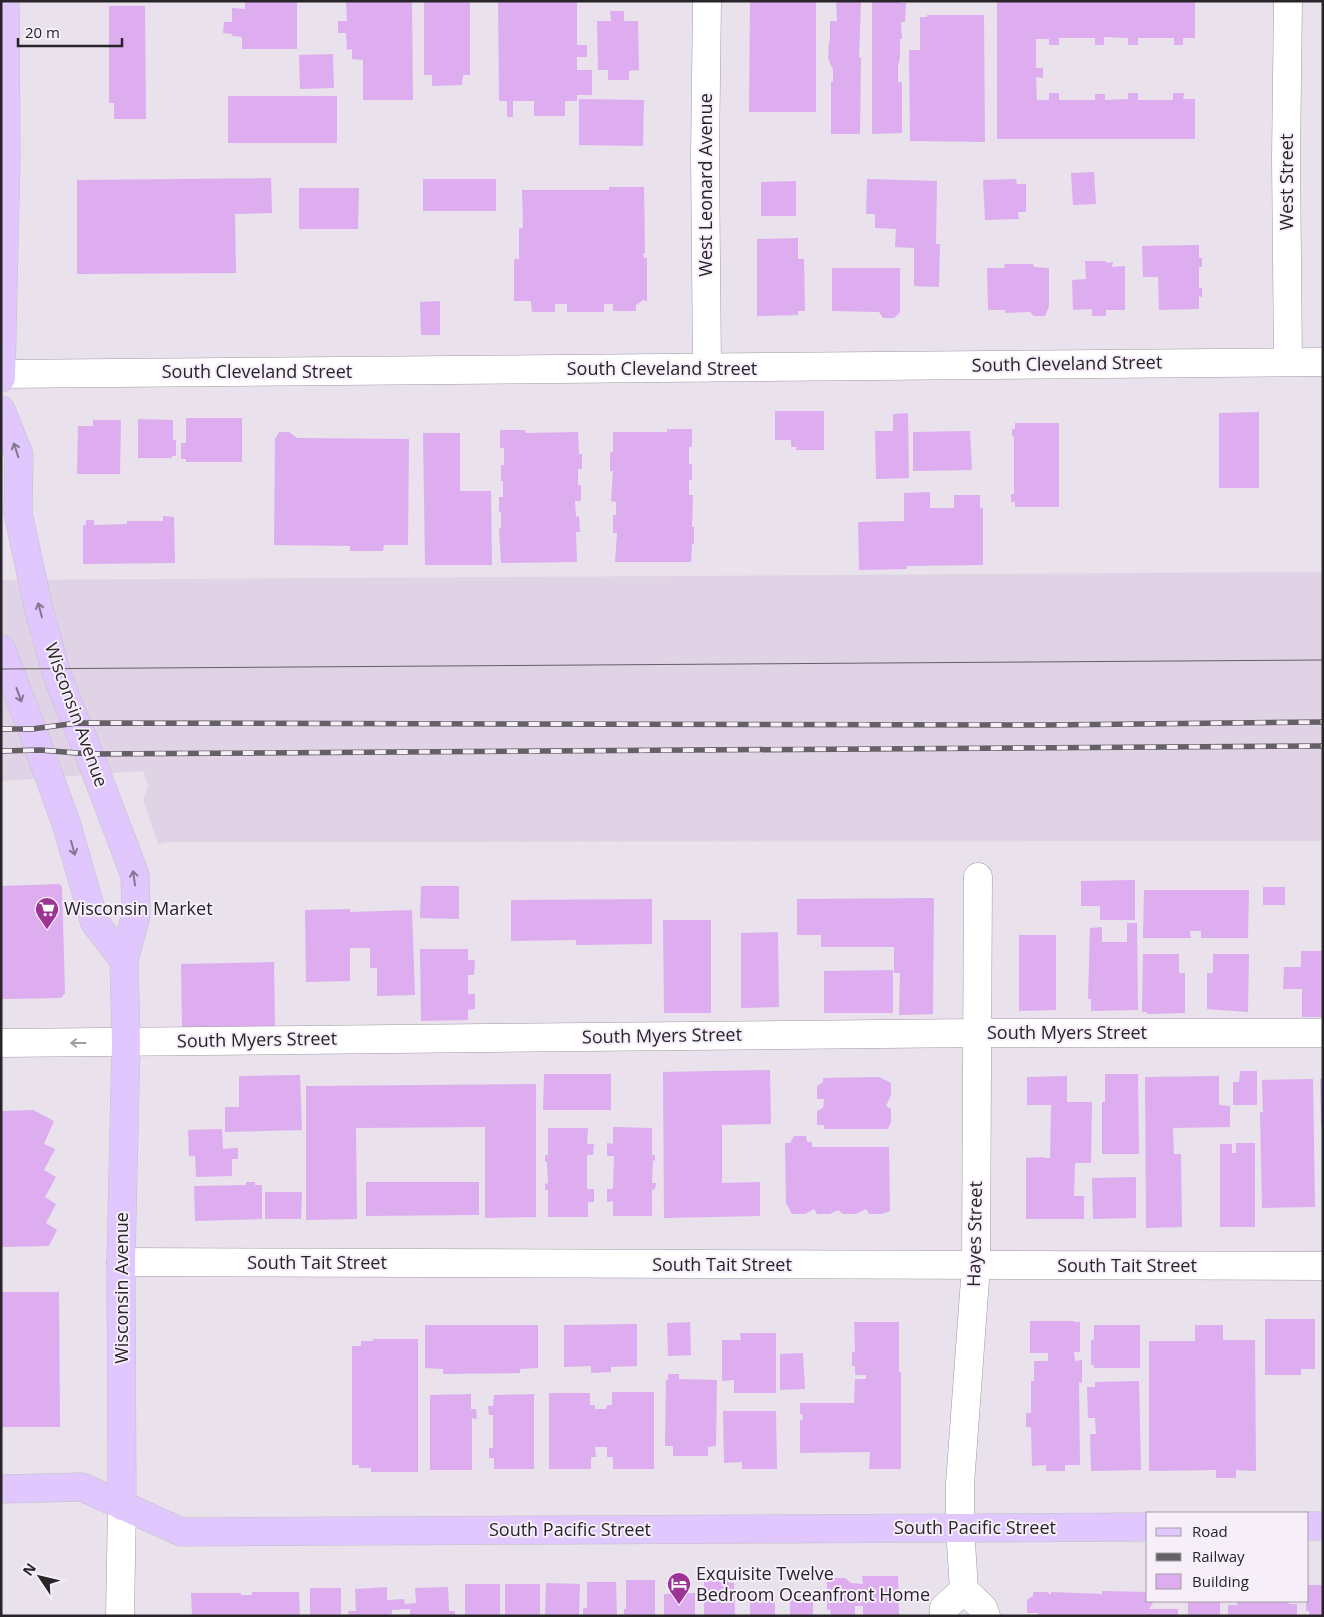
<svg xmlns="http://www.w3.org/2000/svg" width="1324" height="1617" viewBox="0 0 1324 1617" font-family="'Open Sans',sans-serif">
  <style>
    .built { fill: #e0d3e5 }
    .building { fill: #ddadf0 }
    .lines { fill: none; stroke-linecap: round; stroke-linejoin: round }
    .minor-casing { stroke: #a19aa4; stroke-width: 29 }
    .major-casing { stroke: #c3c2c3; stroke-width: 29 }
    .minor { stroke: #fff; stroke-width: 28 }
    .major { stroke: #e0c7fd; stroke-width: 28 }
    .tram { stroke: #646066; stroke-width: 1 }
    .rail-casing { stroke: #646066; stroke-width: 5.5 }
    .rail { stroke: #f6eef9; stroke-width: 4; stroke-dasharray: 11; stroke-linecap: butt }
    .oneway { stroke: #847693 }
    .oneway2 { stroke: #9e9d9f }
    .labels { text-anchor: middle; stroke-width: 4; stroke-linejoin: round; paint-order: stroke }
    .street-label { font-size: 18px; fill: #282529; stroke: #f6eef9 }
    .poi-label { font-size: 18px; fill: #282529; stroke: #f6eef9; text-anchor: start }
  </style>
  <rect width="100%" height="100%" fill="#e9e1ec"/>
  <path class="built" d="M 1323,572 L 1323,841 L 169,842 L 158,844 L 143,799 L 148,786 L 143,771 L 1,781 L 1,580 Z"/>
  <path class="building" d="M 245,1 L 297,1 L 297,49 L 242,49 L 242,37 L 232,36 L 232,34 L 223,33 L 224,22 L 232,22 L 232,8 L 245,9 Z
    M 346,1 L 412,1 L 413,100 L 363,100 L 363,60 L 352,59 L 352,49 L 347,50 L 346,33 L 338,33 L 338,21 L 347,21 Z
    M 424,1 L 470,1 L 470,75 L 463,75 L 462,85 L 432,86 L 432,75 L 424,75 Z
    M 498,1 L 577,1 L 577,45 L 587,45 L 587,57 L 577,57 L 577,70 L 592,70 L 592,95 L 577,95 L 577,101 L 565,101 L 565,116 L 534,116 L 534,101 L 513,101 L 513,117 L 507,117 L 507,101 L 499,101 Z
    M 750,1 L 816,1 L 816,112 L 749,112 Z
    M 836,1 L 861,1 L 859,58 L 861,57 L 860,134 L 831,134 L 831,82 L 833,82 L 833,70 L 828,58 L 829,42 L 830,40 L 830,21 L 837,21 Z
    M 872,1 L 899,1 L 900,3 L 906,3 L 905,22 L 901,22 L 902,39 L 900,39 L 900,57 L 898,66 L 898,82 L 902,82 L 902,133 L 872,134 Z
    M 997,1 L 1195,1 L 1195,38 L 1183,38 L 1183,45 L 1174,45 L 1174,38 L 1138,38 L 1138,45 L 1128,45 L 1128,38 L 1104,37 L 1104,45 L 1095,45 L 1095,38 L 1059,38 L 1059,45 L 1049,45 L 1049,39 L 1036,39 L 1036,68 L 1043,68 L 1043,78 L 1036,77 L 1037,100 L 1049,100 L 1049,93 L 1059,93 L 1059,100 L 1095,100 L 1095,94 L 1105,94 L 1105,100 L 1128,99 L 1128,93 L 1138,93 L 1138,100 L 1173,100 L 1173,93 L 1184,93 L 1183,99 L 1195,99 L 1195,139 L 997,139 Z
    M 109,6 L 145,6 L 146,119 L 114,119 L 114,103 L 109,103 Z
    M 610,11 L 624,11 L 624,21 L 638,21 L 639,70 L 629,71 L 629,80 L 608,80 L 608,70 L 598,70 L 597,21 L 611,21 Z
    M 927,15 L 984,15 L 985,142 L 910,141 L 909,50 L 920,50 L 920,17 L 927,17 Z
    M 333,54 L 334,88 L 300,89 L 299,55 Z
    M 228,96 L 337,96 L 337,143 L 228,143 Z
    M 579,99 L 644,100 L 643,146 L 579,145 Z
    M 1094,172 L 1096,204 L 1073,205 L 1071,173 Z
    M 271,178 L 272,213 L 235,214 L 236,273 L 77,274 L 77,180 Z
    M 423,179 L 496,179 L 496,211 L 423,211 Z
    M 867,179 L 937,181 L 936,244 L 940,244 L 939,287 L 914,286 L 914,248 L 895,247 L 896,229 L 875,228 L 875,214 L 866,214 Z
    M 1016,179 L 1017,184 L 1026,184 L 1026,212 L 1018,212 L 1019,219 L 985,220 L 983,180 Z
    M 796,181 L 796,216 L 761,216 L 761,182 Z
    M 609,187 L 644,187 L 645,253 L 643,253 L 644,258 L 647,258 L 647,301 L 643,300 L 636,305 L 636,311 L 613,311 L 613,304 L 604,304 L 604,312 L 567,312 L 567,304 L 555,304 L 555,312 L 532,312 L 531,301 L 514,301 L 514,259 L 519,259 L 519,228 L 523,228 L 522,190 L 609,190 Z
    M 299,188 L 359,188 L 358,229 L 299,229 Z
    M 798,238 L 798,259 L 804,259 L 805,311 L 798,311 L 798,315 L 757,316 L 757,239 Z
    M 1199,245 L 1199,258 L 1202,258 L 1202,267 L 1199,267 L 1199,288 L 1202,288 L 1202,297 L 1199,296 L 1199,309 L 1159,310 L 1158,277 L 1143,277 L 1142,246 Z
    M 1085,261 L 1106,261 L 1106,263 L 1113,262 L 1112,267 L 1125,266 L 1125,310 L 1106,310 L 1106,316 L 1092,316 L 1092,309 L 1073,310 L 1072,280 L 1086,279 Z
    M 1004,264 L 1033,264 L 1034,267 L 1049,268 L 1049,306 L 1045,316 L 1034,316 L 1030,312 L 1005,313 L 1005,310 L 988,310 L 987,268 L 1005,268 Z
    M 832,268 L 900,268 L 900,312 L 894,318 L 883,318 L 879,312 L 832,311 Z
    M 440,301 L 440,335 L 421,335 L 420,302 Z
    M 775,411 L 824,411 L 824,450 L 796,450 L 797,447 L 791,447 L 791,440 L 775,440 Z
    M 1259,412 L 1259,488 L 1219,488 L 1219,413 Z
    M 908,413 L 909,478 L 876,479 L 875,431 L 893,431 L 893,414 Z
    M 186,418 L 242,418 L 242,462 L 186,462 L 186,459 L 181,459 L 181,443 L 186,443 Z
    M 138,419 L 173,420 L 173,440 L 176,440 L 176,456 L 172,456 L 172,458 L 138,458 Z
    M 93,420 L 121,420 L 120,474 L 77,474 L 78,426 L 93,426 Z
    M 1015,423 L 1059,423 L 1059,507 L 1015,507 L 1015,502 L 1011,502 L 1011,494 L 1014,494 L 1014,437 L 1012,436 L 1012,429 L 1015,429 Z
    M 667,429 L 692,429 L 692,447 L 689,447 L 689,464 L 692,464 L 692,480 L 689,480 L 689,495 L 693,495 L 692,527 L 694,527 L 694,544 L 692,544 L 691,562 L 615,562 L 617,533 L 613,533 L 613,515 L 616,515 L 616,502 L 611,501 L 613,471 L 610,471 L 610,452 L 613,452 L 613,432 L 667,432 Z
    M 500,430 L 525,430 L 526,433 L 578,432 L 579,454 L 582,454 L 582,469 L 578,469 L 578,485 L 581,485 L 581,501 L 575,501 L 576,517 L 579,516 L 580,532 L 576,532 L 577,562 L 501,563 L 499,528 L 501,528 L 501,512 L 499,512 L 499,497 L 503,497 L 503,481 L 501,481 L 501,465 L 504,465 L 504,448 L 500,448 Z
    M 970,431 L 972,470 L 913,471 L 913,432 Z
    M 279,432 L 289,432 L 297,438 L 409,439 L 408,545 L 384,545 L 383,551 L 350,551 L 350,546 L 274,545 L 275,439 Z
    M 423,433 L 460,433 L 460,491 L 491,491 L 492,565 L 425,565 Z
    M 930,492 L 930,508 L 954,508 L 954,495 L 980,495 L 980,508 L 983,508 L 983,565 L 907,566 L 907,569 L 859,570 L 858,522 L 904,521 L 904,493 Z
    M 163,516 L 174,517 L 175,563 L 83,564 L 83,525 L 86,525 L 86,520 L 94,520 L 94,525 L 127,524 L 127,521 L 163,521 Z
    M 1135,880 L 1135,920 L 1100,920 L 1100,906 L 1081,906 L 1081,881 Z
    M 59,884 L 62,887 L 65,993 L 61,998 L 1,999 L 1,886 Z
    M 421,886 L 459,886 L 459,919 L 420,918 Z
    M 1263,887 L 1285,887 L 1285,905 L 1263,905 Z
    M 1144,890 L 1249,890 L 1248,938 L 1201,938 L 1201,931 L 1190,931 L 1191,938 L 1143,938 Z
    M 934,898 L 933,1014 L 899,1015 L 900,973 L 894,973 L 894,947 L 821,947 L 821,935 L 797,935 L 797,899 Z
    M 652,899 L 652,944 L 576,945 L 576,940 L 511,941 L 511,900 Z
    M 350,909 L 350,912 L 412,910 L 415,995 L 377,996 L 377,968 L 370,968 L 370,948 L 350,948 L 350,981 L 306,982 L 305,910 Z
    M 663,920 L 711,920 L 711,1013 L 664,1013 Z
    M 1127,923 L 1137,923 L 1138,1010 L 1091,1011 L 1091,999 L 1088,999 L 1090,928 L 1102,927 L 1102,942 L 1127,942 Z
    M 778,932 L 779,1007 L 741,1008 L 741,933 Z
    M 1019,935 L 1056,935 L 1056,1010 L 1019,1011 Z
    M 420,949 L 468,949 L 468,960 L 475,960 L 474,975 L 468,975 L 468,994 L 475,994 L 475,1009 L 468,1010 L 468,1020 L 421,1021 Z
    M 1301,951 L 1323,951 L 1323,1017 L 1302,1017 L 1302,989 L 1283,989 L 1284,967 L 1301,967 Z
    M 1143,954 L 1179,954 L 1179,973 L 1185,973 L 1185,1013 L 1147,1014 L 1147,1012 L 1142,1012 Z
    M 1213,954 L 1249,954 L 1248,1012 L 1207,1009 L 1207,973 L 1213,973 Z
    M 274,962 L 275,1026 L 182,1029 L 181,964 Z
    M 893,970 L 893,1013 L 824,1013 L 824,971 Z
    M 770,1070 L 771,1124 L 722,1125 L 722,1183 L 760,1182 L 760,1216 L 664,1218 L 663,1072 Z
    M 1240,1071 L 1257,1071 L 1257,1105 L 1233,1105 L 1233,1082 L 1239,1082 Z
    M 544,1074 L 611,1074 L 611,1110 L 543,1110 Z
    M 1105,1074 L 1138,1074 L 1139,1154 L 1102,1154 L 1102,1102 L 1105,1102 Z
    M 300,1075 L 302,1130 L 225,1132 L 225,1107 L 239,1107 L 239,1076 Z
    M 1067,1076 L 1067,1102 L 1092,1102 L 1091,1163 L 1075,1163 L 1074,1196 L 1084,1196 L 1084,1219 L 1026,1219 L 1026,1158 L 1044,1157 L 1044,1158 L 1050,1158 L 1051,1105 L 1027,1105 L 1027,1077 Z
    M 1219,1076 L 1219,1105 L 1230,1106 L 1230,1127 L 1173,1128 L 1174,1154 L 1181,1154 L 1182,1227 L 1146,1228 L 1145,1077 Z
    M 879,1077 L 891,1083 L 891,1095 L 886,1106 L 891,1109 L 891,1122 L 888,1129 L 824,1129 L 824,1125 L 817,1125 L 817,1111 L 823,1108 L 824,1099 L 817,1099 L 817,1086 L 823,1082 L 823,1078 Z
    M 1313,1079 L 1315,1207 L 1262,1208 L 1260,1112 L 1263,1112 L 1262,1080 Z
    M 1320,1079 L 1323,1079 L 1323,1125 L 1321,1125 Z
    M 536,1084 L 536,1217 L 485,1218 L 485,1127 L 356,1128 L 357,1219 L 306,1220 L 306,1086 Z
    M 33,1110 L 54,1121 L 44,1144 L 55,1149 L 44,1170 L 56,1177 L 45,1197 L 56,1204 L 46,1223 L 57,1230 L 49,1246 L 1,1247 L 1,1111 Z
    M 613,1127 L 652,1128 L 652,1155 L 655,1155 L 655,1161 L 653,1160 L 652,1183 L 656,1183 L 655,1189 L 652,1190 L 652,1216 L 613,1216 L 613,1201 L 607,1202 L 607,1189 L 613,1189 L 614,1156 L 607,1156 L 607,1143 L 613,1144 Z
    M 548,1128 L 588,1128 L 587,1144 L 594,1144 L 593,1155 L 587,1155 L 587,1189 L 594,1189 L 594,1202 L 588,1202 L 588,1217 L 548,1217 L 548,1190 L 545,1190 L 545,1184 L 548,1183 L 547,1162 L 545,1161 L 545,1155 L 548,1155 Z
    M 222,1129 L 223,1149 L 238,1148 L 238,1159 L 232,1159 L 232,1176 L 196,1177 L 195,1156 L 189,1156 L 188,1130 Z
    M 794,1136 L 806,1136 L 807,1142 L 812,1142 L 812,1147 L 889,1147 L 890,1211 L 882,1214 L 869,1214 L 866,1209 L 856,1214 L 843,1214 L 838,1210 L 830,1214 L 817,1214 L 814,1209 L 805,1214 L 792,1214 L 786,1203 L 785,1143 L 790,1143 Z
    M 1236,1143 L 1255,1143 L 1255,1227 L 1220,1227 L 1220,1144 L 1232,1144 L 1232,1153 L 1236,1153 Z
    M 1136,1177 L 1136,1218 L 1093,1219 L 1092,1178 Z
    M 246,1182 L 255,1182 L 255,1185 L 262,1185 L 262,1219 L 195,1221 L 194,1186 L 246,1185 Z
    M 366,1182 L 479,1182 L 479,1215 L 366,1216 Z
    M 265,1192 L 302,1192 L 301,1219 L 265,1219 Z
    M 1,1292 L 59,1292 L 60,1427 L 1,1427 Z
    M 1265,1319 L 1315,1319 L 1315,1369 L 1301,1369 L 1301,1375 L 1265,1375 Z
    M 1030,1321 L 1074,1321 L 1074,1322 L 1080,1322 L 1080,1352 L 1074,1352 L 1075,1361 L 1082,1360 L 1082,1383 L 1079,1382 L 1080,1465 L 1065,1465 L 1065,1471 L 1046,1471 L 1046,1465 L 1032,1466 L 1031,1427 L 1026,1427 L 1026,1413 L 1031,1413 L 1031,1381 L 1034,1381 L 1034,1361 L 1048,1361 L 1048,1353 L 1030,1353 Z
    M 690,1322 L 691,1355 L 668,1356 L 667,1323 Z
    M 854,1322 L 899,1322 L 899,1372 L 901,1372 L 901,1469 L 869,1469 L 870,1452 L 800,1453 L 800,1420 L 803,1420 L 802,1414 L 800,1414 L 800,1403 L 854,1403 L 855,1379 L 866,1379 L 866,1375 L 855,1375 L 855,1366 L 852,1366 L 852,1352 L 855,1352 Z
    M 637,1324 L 637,1366 L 611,1367 L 611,1372 L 591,1373 L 591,1366 L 564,1367 L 564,1325 Z
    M 425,1325 L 538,1325 L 538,1368 L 520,1369 L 520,1373 L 443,1374 L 443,1369 L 425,1368 Z
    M 1094,1325 L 1140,1325 L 1140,1368 L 1094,1368 L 1094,1365 L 1091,1365 L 1091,1340 L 1094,1340 Z
    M 1195,1325 L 1223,1325 L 1223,1340 L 1255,1340 L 1256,1471 L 1236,1470 L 1236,1478 L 1216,1478 L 1216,1470 L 1149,1471 L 1149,1341 L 1195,1341 Z
    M 740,1333 L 776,1333 L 776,1393 L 734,1393 L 734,1380 L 722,1381 L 722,1340 L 741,1340 Z
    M 373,1339 L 418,1339 L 418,1472 L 371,1472 L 371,1468 L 359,1468 L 359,1465 L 352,1465 L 352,1346 L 361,1346 L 361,1341 L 373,1341 Z
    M 803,1353 L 805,1389 L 780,1390 L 780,1354 Z
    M 668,1374 L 679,1374 L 679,1379 L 717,1380 L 716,1446 L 708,1447 L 708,1456 L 673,1456 L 673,1446 L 665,1446 L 666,1380 L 668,1380 Z
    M 1139,1381 L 1141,1470 L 1091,1471 L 1090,1434 L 1096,1434 L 1095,1418 L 1088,1418 L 1087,1387 L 1095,1387 L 1095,1382 Z
    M 612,1392 L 654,1392 L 654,1469 L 613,1469 L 613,1457 L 607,1457 L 607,1447 L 595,1447 L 596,1457 L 591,1457 L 591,1469 L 549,1469 L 549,1393 L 590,1393 L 590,1405 L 595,1405 L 595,1409 L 606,1409 L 607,1405 L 612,1405 Z
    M 471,1394 L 471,1409 L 476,1409 L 477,1419 L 472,1418 L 472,1470 L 430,1470 L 430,1395 Z
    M 534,1394 L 534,1469 L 494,1469 L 494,1458 L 489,1458 L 489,1448 L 493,1448 L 493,1415 L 489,1415 L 488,1406 L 493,1406 L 494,1395 Z
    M 723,1411 L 776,1411 L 777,1469 L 742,1469 L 742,1462 L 724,1463 Z
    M 862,1576 L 898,1576 L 899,1616 L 863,1616 L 863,1606 L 855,1606 L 855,1616 L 831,1616 L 830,1609 L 827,1610 L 827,1578 L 845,1578 L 851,1583 L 863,1584 Z
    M 728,1579 L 728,1582 L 734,1583 L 735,1616 L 704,1616 L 704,1582 Z
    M 626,1580 L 655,1580 L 655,1616 L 624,1616 L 624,1609 L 626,1609 Z
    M 587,1582 L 616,1582 L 617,1616 L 583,1616 L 583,1608 L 587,1608 Z
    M 546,1583 L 580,1584 L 579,1616 L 545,1616 Z
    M 465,1584 L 500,1584 L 500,1616 L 465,1616 Z
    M 505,1584 L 540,1584 L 540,1616 L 505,1616 Z
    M 1308,1585 L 1323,1585 L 1323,1616 L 1309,1616 L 1309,1611 L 1306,1611 L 1306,1601 L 1308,1601 Z
    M 387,1587 L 387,1600 L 404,1599 L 405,1604 L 416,1603 L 415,1588 L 448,1587 L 449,1611 L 455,1611 L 455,1616 L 410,1615 L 410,1609 L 392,1610 L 392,1614 L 381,1616 L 349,1616 L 348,1611 L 356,1611 L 355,1589 Z
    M 310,1588 L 341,1588 L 341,1616 L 310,1616 Z
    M 1102,1591 L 1148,1592 L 1148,1601 L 1154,1601 L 1149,1609 L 1178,1609 L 1178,1616 L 1038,1616 L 1038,1613 L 1027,1613 L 1027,1600 L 1033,1596 L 1033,1592 L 1048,1592 L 1049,1594 L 1051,1594 L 1051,1592 L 1102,1594 Z
    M 252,1592 L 299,1592 L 300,1616 L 192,1616 L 191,1593 L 241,1593 L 241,1595 L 252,1595 Z
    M 695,1593 L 695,1616 L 664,1616 L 664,1594 Z
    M 750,1594 L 775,1594 L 775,1616 L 750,1616 Z
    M 790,1596 L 813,1596 L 813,1616 L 790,1616 Z
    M 1188,1601 L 1220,1601 L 1220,1616 L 1188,1616 Z
    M 1237,1601 L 1288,1601 L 1289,1604 L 1297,1604 L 1297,1616 L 1228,1616 L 1228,1605 L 1237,1605 Z"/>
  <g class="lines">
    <g class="minor-casing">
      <path id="minor" d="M 1288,362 L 1286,158 L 1288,1
        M 707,368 L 705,156 L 707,1
        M 1,374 L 1323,362
        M 978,877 L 976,1266 L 960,1484 L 960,1527 L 964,1590 L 983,1608 L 986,1616
        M 1,1043 L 976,1033 L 1323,1033
        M 121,1262 L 1323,1266
        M 120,1616 L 122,1506
        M 944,1616 L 944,1608 L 964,1590"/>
    </g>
    <g class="major-casing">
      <path id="major" d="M 1,378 L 6,156 L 5,1
        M 1,410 L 19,455 L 18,513 L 38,606 L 55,668 L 62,688 L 89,754 L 135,875 L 136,915 L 124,960 L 126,1042 L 121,1262 L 122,1506
        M 1,649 L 32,729 L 67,826 L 95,923 L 124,960
        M 1,1489 L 82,1487 L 181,1532 L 1148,1527
        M 1308,1526 L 1323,1526"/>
    </g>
    <use href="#minor" class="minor"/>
    <use href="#major" class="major"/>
    <path class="tram" d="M 1,669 L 1323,660"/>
    <g class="rail-casing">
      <path id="rail" d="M 1,729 L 32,729 L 77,723 L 1047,725 L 1323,722
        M 1,751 L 40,750 L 89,754 L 1323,746"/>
    </g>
    <use href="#rail" class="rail"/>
  </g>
  <defs><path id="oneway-shaft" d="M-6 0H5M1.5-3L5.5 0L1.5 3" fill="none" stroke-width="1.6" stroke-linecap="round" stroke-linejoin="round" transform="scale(1.25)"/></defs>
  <g class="oneway">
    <use href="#oneway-shaft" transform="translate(16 450) rotate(-108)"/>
    <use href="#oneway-shaft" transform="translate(40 610) rotate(-105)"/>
    <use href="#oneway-shaft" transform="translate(19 695) rotate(70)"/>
    <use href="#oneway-shaft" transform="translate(73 848) rotate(75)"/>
    <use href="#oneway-shaft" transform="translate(134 878) rotate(-98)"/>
  </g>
  <use class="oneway2" href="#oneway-shaft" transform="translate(78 1043) rotate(180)"/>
  <defs>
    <g id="supermarket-pin" transform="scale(1.25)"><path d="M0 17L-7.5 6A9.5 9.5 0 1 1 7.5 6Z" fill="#9d3395" stroke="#f6eef9"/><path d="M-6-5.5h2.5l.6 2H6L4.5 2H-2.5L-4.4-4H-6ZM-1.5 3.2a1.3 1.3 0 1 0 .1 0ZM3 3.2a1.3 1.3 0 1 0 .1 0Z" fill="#fff"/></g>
    <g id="hotel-pin" transform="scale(1.25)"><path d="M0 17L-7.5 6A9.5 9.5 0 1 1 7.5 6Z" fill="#9d3395" stroke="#f6eef9"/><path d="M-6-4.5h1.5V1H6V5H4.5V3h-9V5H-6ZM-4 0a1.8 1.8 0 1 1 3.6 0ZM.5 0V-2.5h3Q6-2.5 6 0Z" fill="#fff"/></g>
  </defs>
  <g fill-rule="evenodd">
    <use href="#supermarket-pin" x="47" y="909"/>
    <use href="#hotel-pin" x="679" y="1584"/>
  </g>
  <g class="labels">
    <g class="street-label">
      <text transform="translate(1287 182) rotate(-90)" y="6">West Street</text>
      <text transform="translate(706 185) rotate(-90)" y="6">West Leonard Avenue</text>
      <text transform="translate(1067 364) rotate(-1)" y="6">South Cleveland Street</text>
      <text x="662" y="375">South Cleveland Street</text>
      <text x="257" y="378">South Cleveland Street</text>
      <text transform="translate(76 715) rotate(70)" y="6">Wisconsin Avenue</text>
      <text x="1067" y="1039">South Myers Street</text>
      <text transform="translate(662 1036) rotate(-1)" y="6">South Myers Street</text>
      <text transform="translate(257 1040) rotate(-1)" y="6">South Myers Street</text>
      <text transform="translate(975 1234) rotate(-89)" y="6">Hayes Street</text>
      <text x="317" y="1269">South Tait Street</text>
      <text x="722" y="1271">South Tait Street</text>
      <text x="1127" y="1272">South Tait Street</text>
      <text transform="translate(122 1288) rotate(-90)" y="6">Wisconsin Avenue</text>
      <text x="975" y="1534">South Pacific Street</text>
      <text x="570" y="1536">South Pacific Street</text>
    </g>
    <g class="poi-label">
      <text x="64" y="915">Wisconsin Market</text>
      <text x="696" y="1580">Exquisite Twelve<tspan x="696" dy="21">Bedroom Oceanfront Home</tspan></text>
    </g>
  </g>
  <rect width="1324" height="1617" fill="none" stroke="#282529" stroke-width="5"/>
  <rect x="1146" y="1512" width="162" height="90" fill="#f6eef9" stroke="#a49ea6"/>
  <rect x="1156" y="1528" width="25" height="8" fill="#e0c7fd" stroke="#a49ea6"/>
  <text x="1192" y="1537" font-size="15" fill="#282529">Road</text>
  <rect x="1156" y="1553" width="25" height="8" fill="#646066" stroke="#a49ea6"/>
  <text x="1192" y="1562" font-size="15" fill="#282529">Railway</text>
  <rect x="1156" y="1574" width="25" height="15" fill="#ddadf0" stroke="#a49ea6"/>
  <text x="1192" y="1587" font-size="15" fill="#282529">Building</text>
  <g transform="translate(40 1577) rotate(305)" stroke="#f6eef9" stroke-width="4" paint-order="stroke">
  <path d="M0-4L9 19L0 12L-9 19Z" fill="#282529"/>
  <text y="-8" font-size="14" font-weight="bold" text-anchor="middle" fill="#282529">N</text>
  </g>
  <path d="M18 38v8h104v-8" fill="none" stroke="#282529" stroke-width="2.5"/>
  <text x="25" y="38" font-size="15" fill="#282529" stroke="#f6eef9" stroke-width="4" paint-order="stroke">20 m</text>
</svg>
